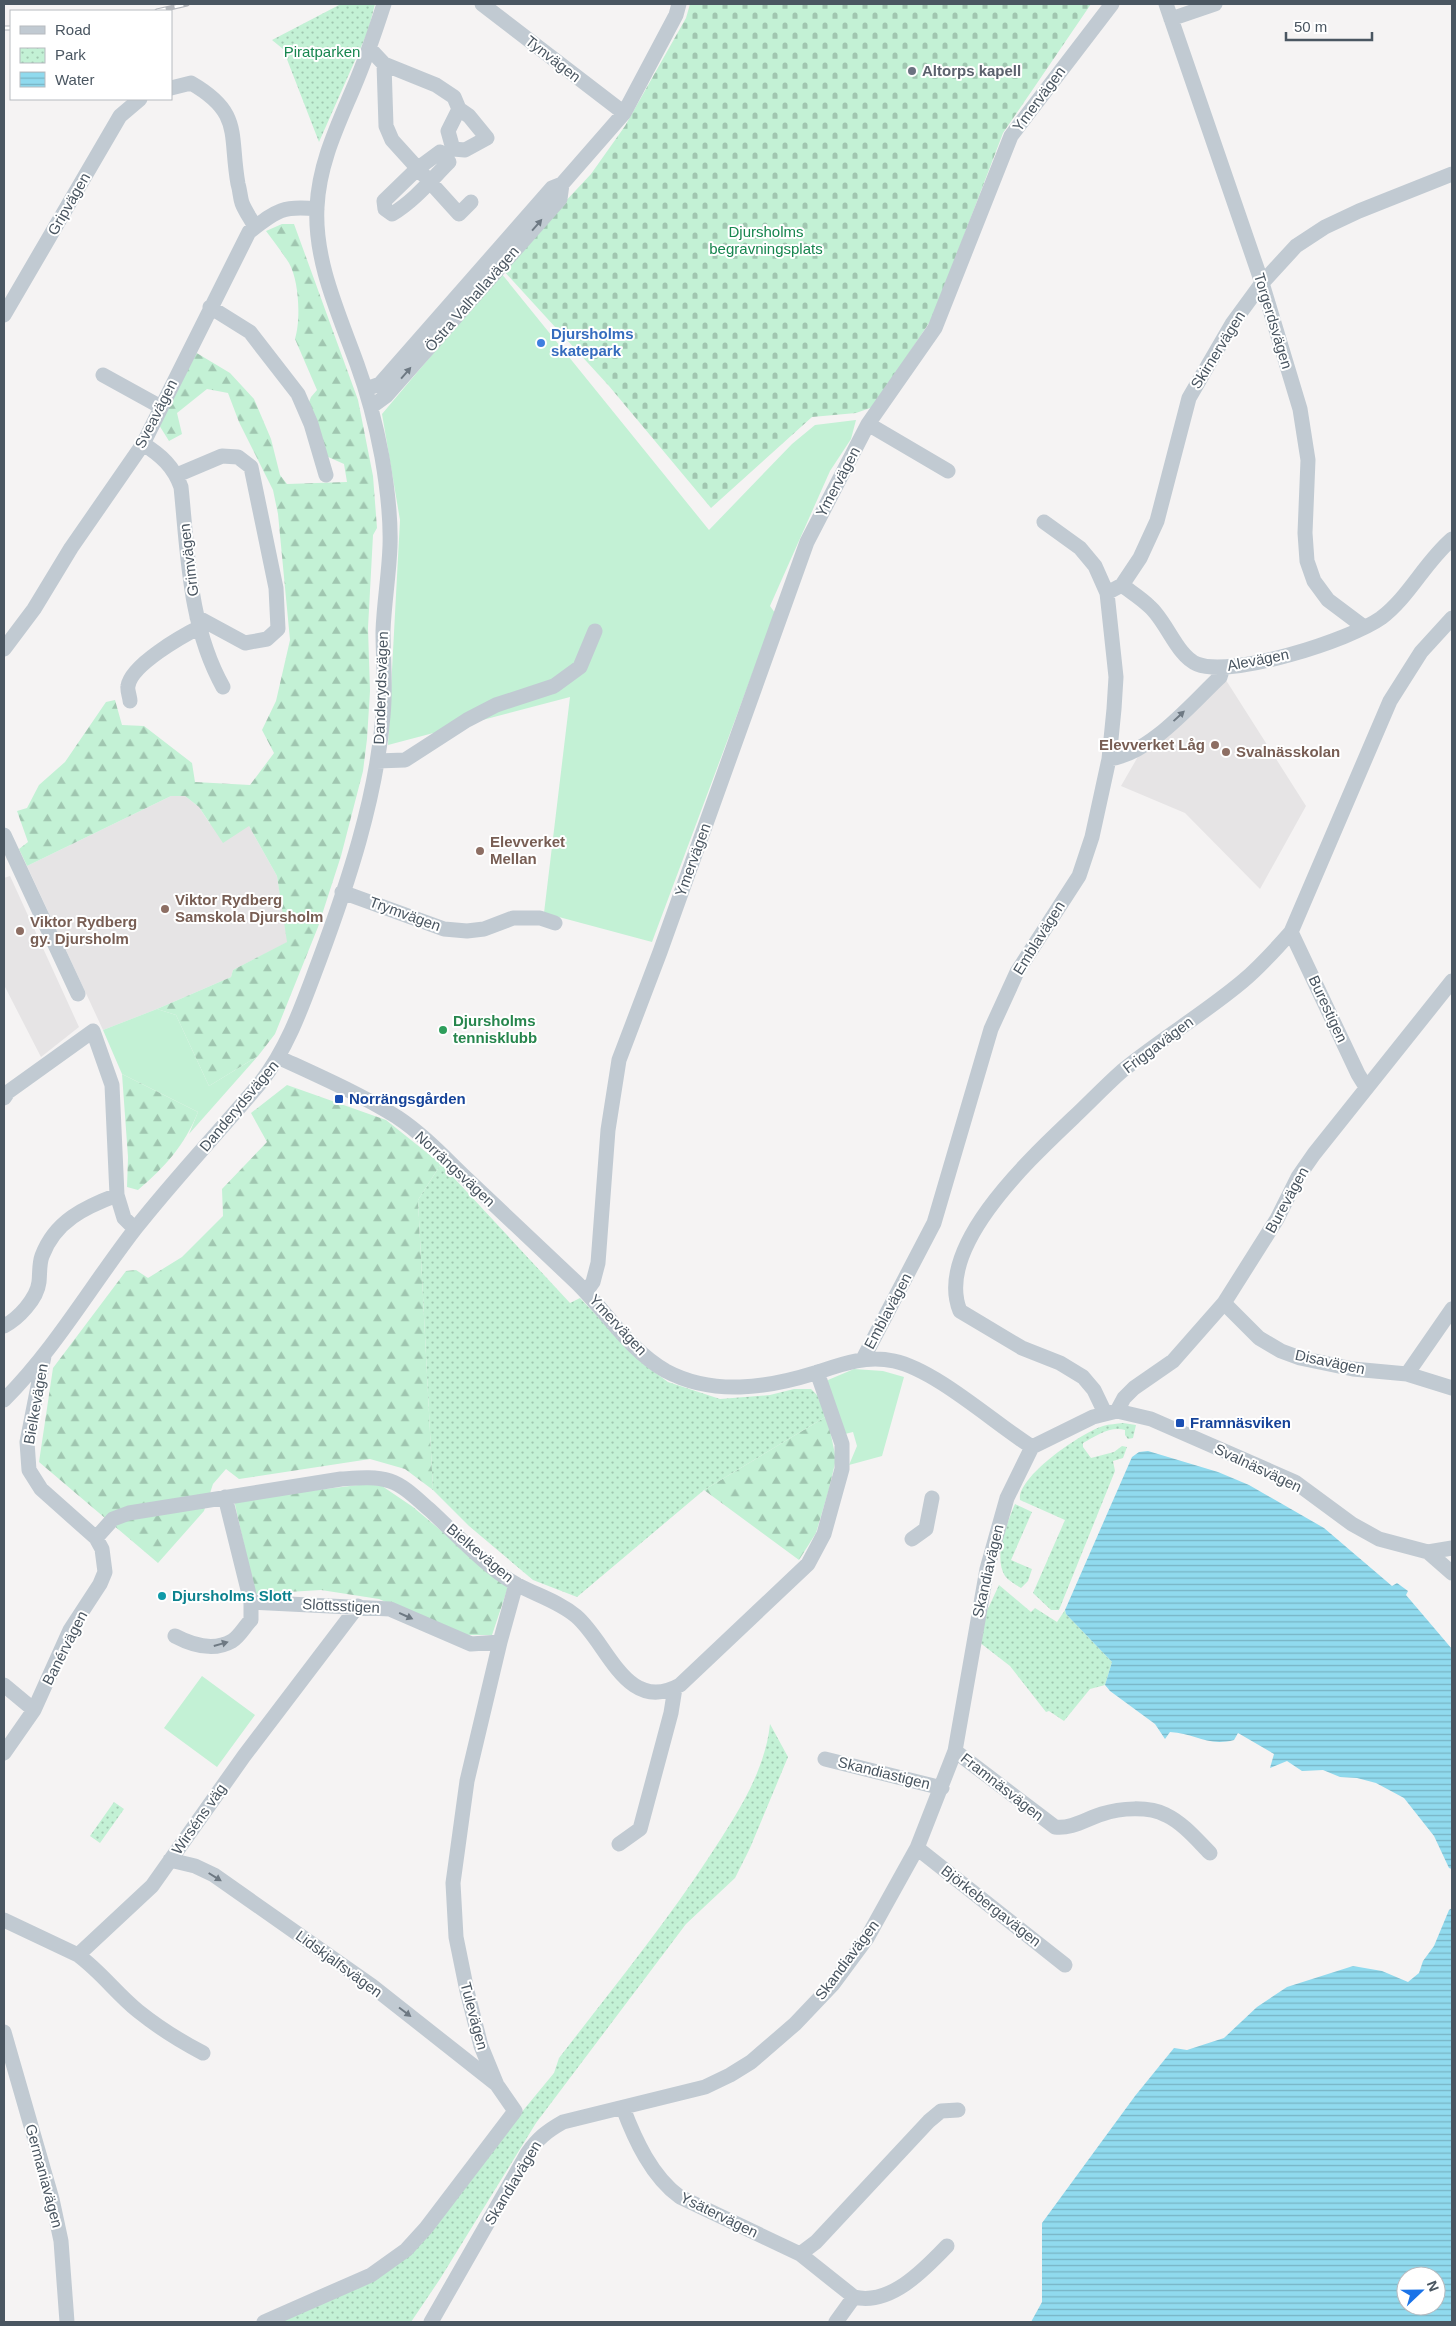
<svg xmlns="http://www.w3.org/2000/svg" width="1456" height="2326" viewBox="0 0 1456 2326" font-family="Arial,sans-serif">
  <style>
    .education { fill: #e6e4e5 }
    .green { fill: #c3f1d5 }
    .forest { fill: url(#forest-firs) }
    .cemetery { fill: url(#cemetery-stones) }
    .park { fill: url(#park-dots) }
    .water { fill: url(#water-rules); fill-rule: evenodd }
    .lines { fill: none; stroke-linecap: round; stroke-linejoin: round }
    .minor { stroke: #c1cad2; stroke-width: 15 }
    .rail-casing { stroke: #b5b8bd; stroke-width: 5 }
    .rail { stroke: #fff; stroke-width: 3; stroke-dasharray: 9; stroke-linecap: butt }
    .oneway { fill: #6e7983 }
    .worship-dot { fill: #6b7280; stroke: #fff; stroke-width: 2 }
    .shop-dot { fill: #3f7fe0; stroke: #fff; stroke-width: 2 }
    .education-dot { fill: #8d6e63; stroke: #fff; stroke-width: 2 }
    .leisure-dot { fill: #2e9e5b; stroke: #fff; stroke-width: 2 }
    .transit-dot { fill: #1a4fb4; stroke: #fff; stroke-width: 2 }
    .culture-dot { fill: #0f9aa8; stroke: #fff; stroke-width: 2 }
    .labels { text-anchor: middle; stroke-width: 4; stroke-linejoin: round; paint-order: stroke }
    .park-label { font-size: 15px; fill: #17864f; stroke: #fff }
    .street-label { font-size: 15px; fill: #4a5661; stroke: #fff }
    .worship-label { font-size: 15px; font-weight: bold; fill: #5b616d; stroke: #fff; text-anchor: start }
    .shop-label { font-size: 15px; font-weight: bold; fill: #366cbe; stroke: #fff; text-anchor: start }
    .education-label { font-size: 15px; font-weight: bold; fill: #785e54; stroke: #fff; text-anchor: start }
    .leisure-label { font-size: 15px; font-weight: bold; fill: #27864d; stroke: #fff; text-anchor: start }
    .transit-label { font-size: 15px; font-weight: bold; fill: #164399; stroke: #fff; text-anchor: start }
    .culture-label { font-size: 15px; font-weight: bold; fill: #0d838f; stroke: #fff; text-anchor: start }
  </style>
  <defs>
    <pattern id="forest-firs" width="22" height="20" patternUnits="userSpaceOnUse" patternTransform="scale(1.25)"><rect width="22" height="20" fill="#c3f1d5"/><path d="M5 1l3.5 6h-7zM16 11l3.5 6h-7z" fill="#a0c6b0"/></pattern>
    <pattern id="cemetery-stones" width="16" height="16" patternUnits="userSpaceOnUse" patternTransform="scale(1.25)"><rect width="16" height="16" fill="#c3f1d5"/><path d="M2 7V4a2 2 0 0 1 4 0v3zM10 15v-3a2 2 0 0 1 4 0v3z" fill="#a0c6b0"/></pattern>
    <pattern id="park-dots" width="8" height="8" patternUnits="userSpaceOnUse" patternTransform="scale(1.25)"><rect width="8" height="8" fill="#c3f1d5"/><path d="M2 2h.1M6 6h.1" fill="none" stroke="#a0c6b0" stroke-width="1.8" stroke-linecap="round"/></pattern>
    <pattern id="water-rules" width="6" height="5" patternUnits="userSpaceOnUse" patternTransform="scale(1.25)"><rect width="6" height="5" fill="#90daee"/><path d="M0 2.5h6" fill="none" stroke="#78b4c4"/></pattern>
  </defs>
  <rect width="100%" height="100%" fill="#f5f3f3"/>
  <path class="education" d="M 1224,677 L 1306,806 L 1260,889 L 1185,813 L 1121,786 L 1140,753 Z
    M 171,796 L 185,796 L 199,807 L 210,824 L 249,826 L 277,876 L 288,942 L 233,970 L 231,977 L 157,1009 L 103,1030 L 27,866 Z
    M 10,876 L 79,1027 L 41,1057 L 4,985 L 4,878 Z"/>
  <path class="green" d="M 501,273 L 709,530 L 792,444 L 815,425 L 856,420 L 851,439 L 830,471 L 770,606 L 775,613 L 652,942 L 544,913 L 570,697 L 388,745 L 400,520 L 382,414 Z
    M 157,1009 L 176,1015 L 209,1086 L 258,1056 L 189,1134 L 198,1112 L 122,1074 L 103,1030 Z
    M 854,1369 L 883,1371 L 904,1377 L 882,1456 L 849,1465 L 857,1446 L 853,1432 L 845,1434 L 827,1385 L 828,1380 Z
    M 202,1676 L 255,1715 L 217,1767 L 164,1728 Z"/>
  <path class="forest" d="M 282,224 L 294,224 L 358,400 L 373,476 L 377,528 L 373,535 L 368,628 L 370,691 L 367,739 L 363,771 L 341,856 L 318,927 L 275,1034 L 258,1056 L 209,1086 L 176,1015 L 157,1009 L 231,977 L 233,970 L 287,942 L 277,876 L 249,826 L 223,843 L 199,807 L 185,796 L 171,796 L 27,866 L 19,849 L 28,842 L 17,811 L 27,808 L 39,785 L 65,762 L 106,702 L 115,700 L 122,725 L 144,726 L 192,763 L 195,782 L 250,785 L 274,753 L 262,730 L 276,701 L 290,640 L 278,514 L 273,490 L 239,422 L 228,393 L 207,389 L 177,413 L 182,434 L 169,441 L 159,425 L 195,352 L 230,373 L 254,399 L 271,439 L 280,475 L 287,484 L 347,482 L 344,464 L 326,456 L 309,402 L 311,397 L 317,390 L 295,339 C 301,320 299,280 289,263 C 282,252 274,242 266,231 Z
    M 122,1074 L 198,1112 C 184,1146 166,1166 138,1190 L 127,1187 L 128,1157 Z
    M 287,1085 L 386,1120 L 441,1164 L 418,1200 L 433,1490 L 405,1469 L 370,1459 L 239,1479 L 226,1469 L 213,1484 L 204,1511 L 158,1563 L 39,1462 L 53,1368 L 126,1271 L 136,1270 L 148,1278 L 182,1257 L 223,1216 L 222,1189 L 267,1142 L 251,1113 Z
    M 827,1416 L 836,1459 L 829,1489 L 816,1533 L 799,1560 L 704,1490 Z
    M 367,1484 L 382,1486 L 413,1507 L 508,1587 L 492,1635 L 462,1635 L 379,1599 L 321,1590 L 255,1594 L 234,1500 Z"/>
  <path class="cemetery" d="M 690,4 L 1091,4 L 1003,133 L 933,317 L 873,407 L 856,413 L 812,417 L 711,508 L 609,386 L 502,269 L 591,174 L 625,126 L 686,18 Z"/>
  <path class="park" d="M 341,4 L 375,4 L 368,31 L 319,142 L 283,49 L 272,40 Z
    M 441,1164 L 570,1303 L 580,1298 L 642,1363 L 668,1382 L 720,1399 L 770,1395 L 794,1389 L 811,1389 L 820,1398 L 827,1416 L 704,1490 L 577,1597 L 533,1580 L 469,1526 L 433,1490 L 418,1200 Z
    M 1123,1423 L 1136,1425 L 1133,1438 L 1128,1439 L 1125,1435 L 1125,1430 C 1110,1426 1096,1436 1083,1443 L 1083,1447 L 1091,1458 L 1114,1452 L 1122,1446 L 1127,1447 L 1123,1458 L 1113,1461 L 1115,1471 L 1059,1610 L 1051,1610 L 1033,1593 L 1065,1520 L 1020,1500 C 1017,1476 1083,1432 1103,1426 C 1109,1424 1117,1424 1123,1423 Z
    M 1015,1504 L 1032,1512 L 1011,1560 L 1032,1569 L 1028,1581 L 1021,1588 C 1016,1585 1009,1581 1005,1576 C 993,1557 1007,1523 1015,1504 Z
    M 999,1585 L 1031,1612 L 1035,1608 L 1057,1622 L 1065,1610 L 1066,1614 L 1112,1662 L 1105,1685 L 1090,1689 L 1064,1721 L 1049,1711 L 1046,1712 L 1010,1666 L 979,1642 L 986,1613 Z
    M 770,1724 L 788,1757 L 750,1848 L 735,1878 L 686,1924 L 536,2123 L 440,2279 L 411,2322 L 275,2322 L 398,2262 L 554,2073 L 559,2058 C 610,1992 663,1927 709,1857 C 735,1817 765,1773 770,1724 Z
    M 114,1802 L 124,1809 L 100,1843 L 90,1836 Z"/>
  <path class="water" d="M 1148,1451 L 1218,1472 L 1249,1485 L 1324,1528 L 1392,1586 L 1397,1583 L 1408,1591 L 1406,1595 L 1452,1649 L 1452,1869 L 1449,1868 L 1434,1836 L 1404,1798 L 1376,1783 L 1357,1778 L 1340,1777 L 1323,1770 L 1302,1771 L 1287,1761 L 1270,1768 L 1274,1754 L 1238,1733 L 1234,1740 C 1207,1747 1195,1733 1170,1732 L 1165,1739 L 1155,1724 L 1110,1691 L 1105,1685 L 1112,1662 L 1066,1614 L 1065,1610 L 1132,1457 L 1139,1452 Z
    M 1452,1908 L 1452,2322 L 1031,2322 L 1042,2302 L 1042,2223 L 1135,2096 L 1174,2048 L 1187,2050 L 1224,2038 L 1257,2007 L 1287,1987 L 1353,1966 L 1382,1971 L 1408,1982 L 1419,1973 L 1423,1961 L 1434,1946 L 1449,1910 ZM 1406,2276 L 1436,2276 L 1436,2306 L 1406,2306 Z"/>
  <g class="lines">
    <path class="minor" d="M 482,4 L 624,113
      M 1166,4 L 1262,283 L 1300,409 L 1308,460 L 1305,533 L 1307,561 L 1314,581 L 1328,600 L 1364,627
      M 1171,19 L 1215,4
      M 369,48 L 384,64 L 386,126 L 392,140 L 459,214 L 471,202
      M 384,64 L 436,85 L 454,97 L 459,109 L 448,131 L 453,149 L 465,150 L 487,138 L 469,116 L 459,109
      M 171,88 L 191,83 C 243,113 229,134 238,184 C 240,190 240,197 242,203 C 245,211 251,219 255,227
      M 440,152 L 449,162 C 431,180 414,201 392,214 L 385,209 L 384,201 L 417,169 Z
      M 210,307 L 250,332 L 298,394 L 311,424 L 326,475
      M 4,315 L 120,116 L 140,99
      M 103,375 L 161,407
      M 366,389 L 380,384 L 552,188 L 562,184 L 624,113 L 676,15 L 679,4
      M 371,407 L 386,396 L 560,199 L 562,184
      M 868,424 L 948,471
      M 143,444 C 161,455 174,467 181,487 C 188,555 189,626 223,687
      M 177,475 L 222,456 L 238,457 L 251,467 L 276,588 L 278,629 L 267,639 L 245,643 L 197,617
      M 1122,585 C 1131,592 1141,598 1149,606 C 1166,620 1177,656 1197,664 C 1232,678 1350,640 1381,618 C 1409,597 1425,562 1452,539
      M 1107,593 L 1122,585 L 1140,558 L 1157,521 L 1189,398 L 1232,324 L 1262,283 L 1296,246 L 1325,227 L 1359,211 L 1452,174
      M 4,649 L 34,609 L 71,548 L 143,444 L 249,232 C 276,211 282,205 317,209
      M 130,701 C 130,697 127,690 128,686 C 131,665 182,636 200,627
      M 1109,759 C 1150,754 1191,704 1220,677 L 1223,667
      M 377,761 L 405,760 L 467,720 L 496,705 L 554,686 L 580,667 L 595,631
      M 4,835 L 78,994
      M 342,892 L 444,929 L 467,931 L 484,929 L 513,918 L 540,918 L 555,923
      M 1291,932 L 1358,1074 L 1366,1087
      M 280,1058 C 319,1076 360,1094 397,1117 C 424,1135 445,1158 468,1180 C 504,1214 540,1248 576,1282 C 606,1311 629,1350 666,1371 C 713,1396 767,1388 815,1373 C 842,1364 865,1355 894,1361 C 936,1370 994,1423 1032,1447
      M 4,1098 L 8,1092 L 93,1031 L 112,1085 L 117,1195 L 124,1218 L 135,1229
      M 586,1292 L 593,1282 L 598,1263 L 608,1130 L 619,1060 L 660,952 L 807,542 L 868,424 L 935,328 L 1011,136 L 1112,4
      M 1224,1303 L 1259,1338 L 1281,1351 L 1300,1358 L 1353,1369 L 1407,1374 L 1452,1388
      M 4,1326 C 18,1319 37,1299 39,1282 C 40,1273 39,1264 42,1256 C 55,1221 85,1207 117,1195
      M 863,1359 L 934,1223 L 991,1029 L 1017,972 L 1079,876 L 1092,837 L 1109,759 L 1114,709 L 1116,677 L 1107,593 L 1095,566 L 1080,548 L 1044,522
      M 1407,1374 L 1452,1309
      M 4,1400 C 55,1349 91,1286 135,1229 C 175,1178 220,1131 261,1082 C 289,1046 303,1003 319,961 C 348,883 376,799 383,716 C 386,687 383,659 383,631 C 384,603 389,575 390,546 C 391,517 387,486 382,457 C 376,425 368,394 357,364 C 339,314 314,261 317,207 C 319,164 337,127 353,89 C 365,61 375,32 384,4
      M 1117,1411 L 1124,1398 L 1134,1388 L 1173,1361 L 1224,1303 L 1277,1219 L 1298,1177 L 1314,1154 L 1452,981
      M 1105,1413 L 1094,1390 L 1083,1377 L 1060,1363 L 1022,1348 L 960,1311 C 934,1247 1031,1158 1073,1118 C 1089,1103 1105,1086 1122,1071 C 1161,1039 1205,1013 1243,981 C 1261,966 1276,949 1291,932 L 1390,701 L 1421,652 L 1452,618
      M 1032,1447 L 1093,1417 L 1117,1411 L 1151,1419 L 1295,1482 L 1352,1524 L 1379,1539 L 1428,1552 L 1452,1548
      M 225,1497 L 251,1602
      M 96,1538 L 113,1519 L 129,1513 L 341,1479 C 357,1478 374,1476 390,1481 C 405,1486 418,1500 430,1510 C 454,1532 488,1569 516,1584 C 536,1595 558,1601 576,1616 C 608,1643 626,1715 680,1685 L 808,1564 L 824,1534 L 842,1469 L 842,1444 L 817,1372
      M 912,1539 L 926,1529 L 932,1498
      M 1428,1552 L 1452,1573
      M 175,1636 C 192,1645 213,1652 232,1641 C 239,1637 245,1626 251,1620 L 251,1602 L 390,1609 L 471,1644 L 500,1642
      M 4,1685 L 34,1710
      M 955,1751 L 1055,1827 C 1072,1829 1086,1819 1102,1814 C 1120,1808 1149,1806 1166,1815 C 1183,1823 1197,1840 1210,1853
      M 4,1753 L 34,1710 L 70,1630 L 100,1584 L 105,1572 L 102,1549 L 96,1538 L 41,1489 L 29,1470 L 27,1442 L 44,1356
      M 825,1759 L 942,1788
      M 619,1844 L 640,1829 L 671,1713 L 675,1688
      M 917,1848 L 1065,1965
      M 170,1860 L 195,1866 L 214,1875 L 372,1986 L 495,2083
      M 4,1920 L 78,1955 L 152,1886 L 244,1756 L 358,1606
      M 78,1955 C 101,1972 117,1994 138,2011 C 158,2027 180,2041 203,2053
      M 4,2032 L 52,2199 L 61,2241 L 67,2322
      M 623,2108 C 635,2140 652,2177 680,2197 L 800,2254 L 816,2242 L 929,2121 L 941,2111 L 958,2110
      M 800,2254 L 854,2297
      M 264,2322 L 371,2275 L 406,2250 L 426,2228 L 515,2111 L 497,2085 L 481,2046 L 467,1991 L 456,1937 L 453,1883 L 467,1781 L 500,1642 L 516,1584
      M 431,2322 L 527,2154 C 537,2139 547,2131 563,2122 L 705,2087 L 730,2075 L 751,2062 L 795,2024 L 833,1984 L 867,1938 L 917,1848 L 955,1751 L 987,1569 L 1007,1498 L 1032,1447
      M 836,2322 L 854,2297 C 890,2306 924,2270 947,2246"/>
    <g class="rail-casing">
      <path id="rail" d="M 157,11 L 187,4
        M 4,28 L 11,28"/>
    </g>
    <use href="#rail" class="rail"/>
  </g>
  <defs><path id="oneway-solid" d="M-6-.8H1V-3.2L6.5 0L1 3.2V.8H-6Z" transform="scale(1.25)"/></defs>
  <g class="oneway">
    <use href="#oneway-solid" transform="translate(537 225) rotate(-49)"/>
    <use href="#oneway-solid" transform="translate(406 373) rotate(-49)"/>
    <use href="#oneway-solid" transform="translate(1179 716) rotate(-43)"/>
    <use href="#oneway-solid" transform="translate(406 1616) rotate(24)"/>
    <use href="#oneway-solid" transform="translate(221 1644) rotate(-16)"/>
    <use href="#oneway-solid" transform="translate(215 1877) rotate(32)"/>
    <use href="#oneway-solid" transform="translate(405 2012) rotate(37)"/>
  </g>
  <circle class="worship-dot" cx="912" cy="71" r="5"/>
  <circle class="shop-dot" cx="541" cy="343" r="5"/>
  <g class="education-dot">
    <circle cx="1215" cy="745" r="5"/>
    <circle cx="1226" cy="752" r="5"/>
    <circle cx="480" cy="851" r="5"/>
    <circle cx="165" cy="909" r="5"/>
    <circle cx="20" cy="931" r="5"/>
  </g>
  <circle class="leisure-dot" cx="443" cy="1030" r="5"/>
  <g class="transit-dot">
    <rect x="334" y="1094" width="10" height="10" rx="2.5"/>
    <rect x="1175" y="1418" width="10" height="10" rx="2.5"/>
  </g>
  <circle class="culture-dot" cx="162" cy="1596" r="5"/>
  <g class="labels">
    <g class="park-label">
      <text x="322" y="57">Piratparken</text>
      <text x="766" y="237">Djursholms<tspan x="766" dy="17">begravningsplats</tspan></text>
    </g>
    <g class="street-label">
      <text transform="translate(553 59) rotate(38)" y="5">Tynvägen</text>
      <text transform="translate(1039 99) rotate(-53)" y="5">Ymervägen</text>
      <text transform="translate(69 204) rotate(-60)" y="5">Gripvägen</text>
      <text transform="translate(472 299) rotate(-49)" y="5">Östra Valhallavägen</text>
      <text transform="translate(1273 321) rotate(73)" y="5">Torgerdsvägen</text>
      <text transform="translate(1218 350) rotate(-58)" y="5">Skirnervägen</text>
      <text transform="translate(156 414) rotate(-63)" y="5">Sveavägen</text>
      <text transform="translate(838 482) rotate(-62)" y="5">Ymervägen</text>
      <text transform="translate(189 560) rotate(-97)" y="5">Grimvägen</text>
      <text transform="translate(1258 660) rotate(-11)" y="5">Alevägen</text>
      <text transform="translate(381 688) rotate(-88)" y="5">Danderydsvägen</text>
      <text transform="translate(693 860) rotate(-70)" y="5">Ymervägen</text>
      <text transform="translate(405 914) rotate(20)" y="5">Trymvägen</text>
      <text transform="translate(1039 938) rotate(-58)" y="5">Emblavägen</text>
      <text transform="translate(1328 1009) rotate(65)" y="5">Burestigen</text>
      <text transform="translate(1158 1045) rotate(-37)" y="5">Friggavägen</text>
      <text transform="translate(239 1106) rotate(-50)" y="5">Danderydsvägen</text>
      <text transform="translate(455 1169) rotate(43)" y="5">Norrängsvägen</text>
      <text transform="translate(1287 1200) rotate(-61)" y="5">Burevägen</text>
      <text transform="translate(888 1311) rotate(-62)" y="5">Emblavägen</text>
      <text transform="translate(618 1325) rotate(47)" y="5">Ymervägen</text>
      <text transform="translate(1330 1362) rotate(12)" y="5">Disavägen</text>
      <text transform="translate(36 1404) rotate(-80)" y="5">Bielkevägen</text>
      <text transform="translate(1258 1468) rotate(25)" y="5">Svalnäsvägen</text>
      <text transform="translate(480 1553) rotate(40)" y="5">Bielkevägen</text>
      <text transform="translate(988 1571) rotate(-77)" y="5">Skandiavägen</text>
      <text transform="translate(341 1606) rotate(3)" y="5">Slottsstigen</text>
      <text transform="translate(65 1648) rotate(-63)" y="5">Banérvägen</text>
      <text transform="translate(884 1773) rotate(14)" y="5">Skandiastigen</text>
      <text transform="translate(1002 1787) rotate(38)" y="5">Framnäsvägen</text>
      <text transform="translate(199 1819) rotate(-55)" y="5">Wirséns väg</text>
      <text transform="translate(991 1906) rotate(38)" y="5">Björkebergavägen</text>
      <text transform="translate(847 1960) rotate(-53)" y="5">Skandiavägen</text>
      <text transform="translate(339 1964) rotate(36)" y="5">Lidskjalfsvägen</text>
      <text transform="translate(474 2016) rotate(75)" y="5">Tulevägen</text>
      <text transform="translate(44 2176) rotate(75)" y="5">Germaniavägen</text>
      <text transform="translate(513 2183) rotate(-59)" y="5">Skandiavägen</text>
      <text transform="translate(719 2215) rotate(26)" y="5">Ysätervägen</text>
    </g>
    <g class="worship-label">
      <text x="922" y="76">Altorps kapell</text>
    </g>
    <g class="shop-label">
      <text x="551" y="339">Djursholms<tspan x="551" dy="17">skatepark</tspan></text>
    </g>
    <g class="education-label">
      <text x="1205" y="750" text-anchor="end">Elevverket Låg</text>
      <text x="1236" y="757">Svalnässkolan</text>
      <text x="490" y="847">Elevverket<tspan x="490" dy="17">Mellan</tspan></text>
      <text x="175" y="905">Viktor Rydberg<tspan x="175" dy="17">Samskola Djursholm</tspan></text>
      <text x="30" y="927">Viktor Rydberg<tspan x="30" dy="17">gy. Djursholm</tspan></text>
    </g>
    <g class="leisure-label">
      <text x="453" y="1026">Djursholms<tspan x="453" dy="17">tennisklubb</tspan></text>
    </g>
    <g class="transit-label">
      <text x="349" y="1104">Norrängsgården</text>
      <text x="1190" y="1428">Framnäsviken</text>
    </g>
    <g class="culture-label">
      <text x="172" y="1601">Djursholms Slott</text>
    </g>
  </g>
  <rect width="1456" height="2326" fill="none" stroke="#4a5661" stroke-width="10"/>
  <rect x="10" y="10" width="162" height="90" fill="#ffffff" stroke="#b7bbc0"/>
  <rect x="20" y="26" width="25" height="8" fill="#c1cad2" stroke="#b7bbc0"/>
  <text x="55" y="35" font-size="15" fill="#4a5661">Road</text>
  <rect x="20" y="48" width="25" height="15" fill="url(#park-dots)" stroke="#b7bbc0"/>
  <text x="55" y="60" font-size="15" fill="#4a5661">Park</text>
  <rect x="20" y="72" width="25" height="15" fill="url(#water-rules)" stroke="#b7bbc0"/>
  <text x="55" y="85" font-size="15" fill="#4a5661">Water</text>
  <g transform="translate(1421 2291) rotate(68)"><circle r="24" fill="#ffffff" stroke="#b7bbc0"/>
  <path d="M0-4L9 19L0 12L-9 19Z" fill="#1a73e8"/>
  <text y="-8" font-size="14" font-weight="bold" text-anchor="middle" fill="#4a5661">N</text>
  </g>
  <path d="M1286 32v8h86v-8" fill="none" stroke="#4a5661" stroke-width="2.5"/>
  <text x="1294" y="32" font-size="15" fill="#4a5661" stroke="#ffffff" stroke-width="4" paint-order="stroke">50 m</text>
</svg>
